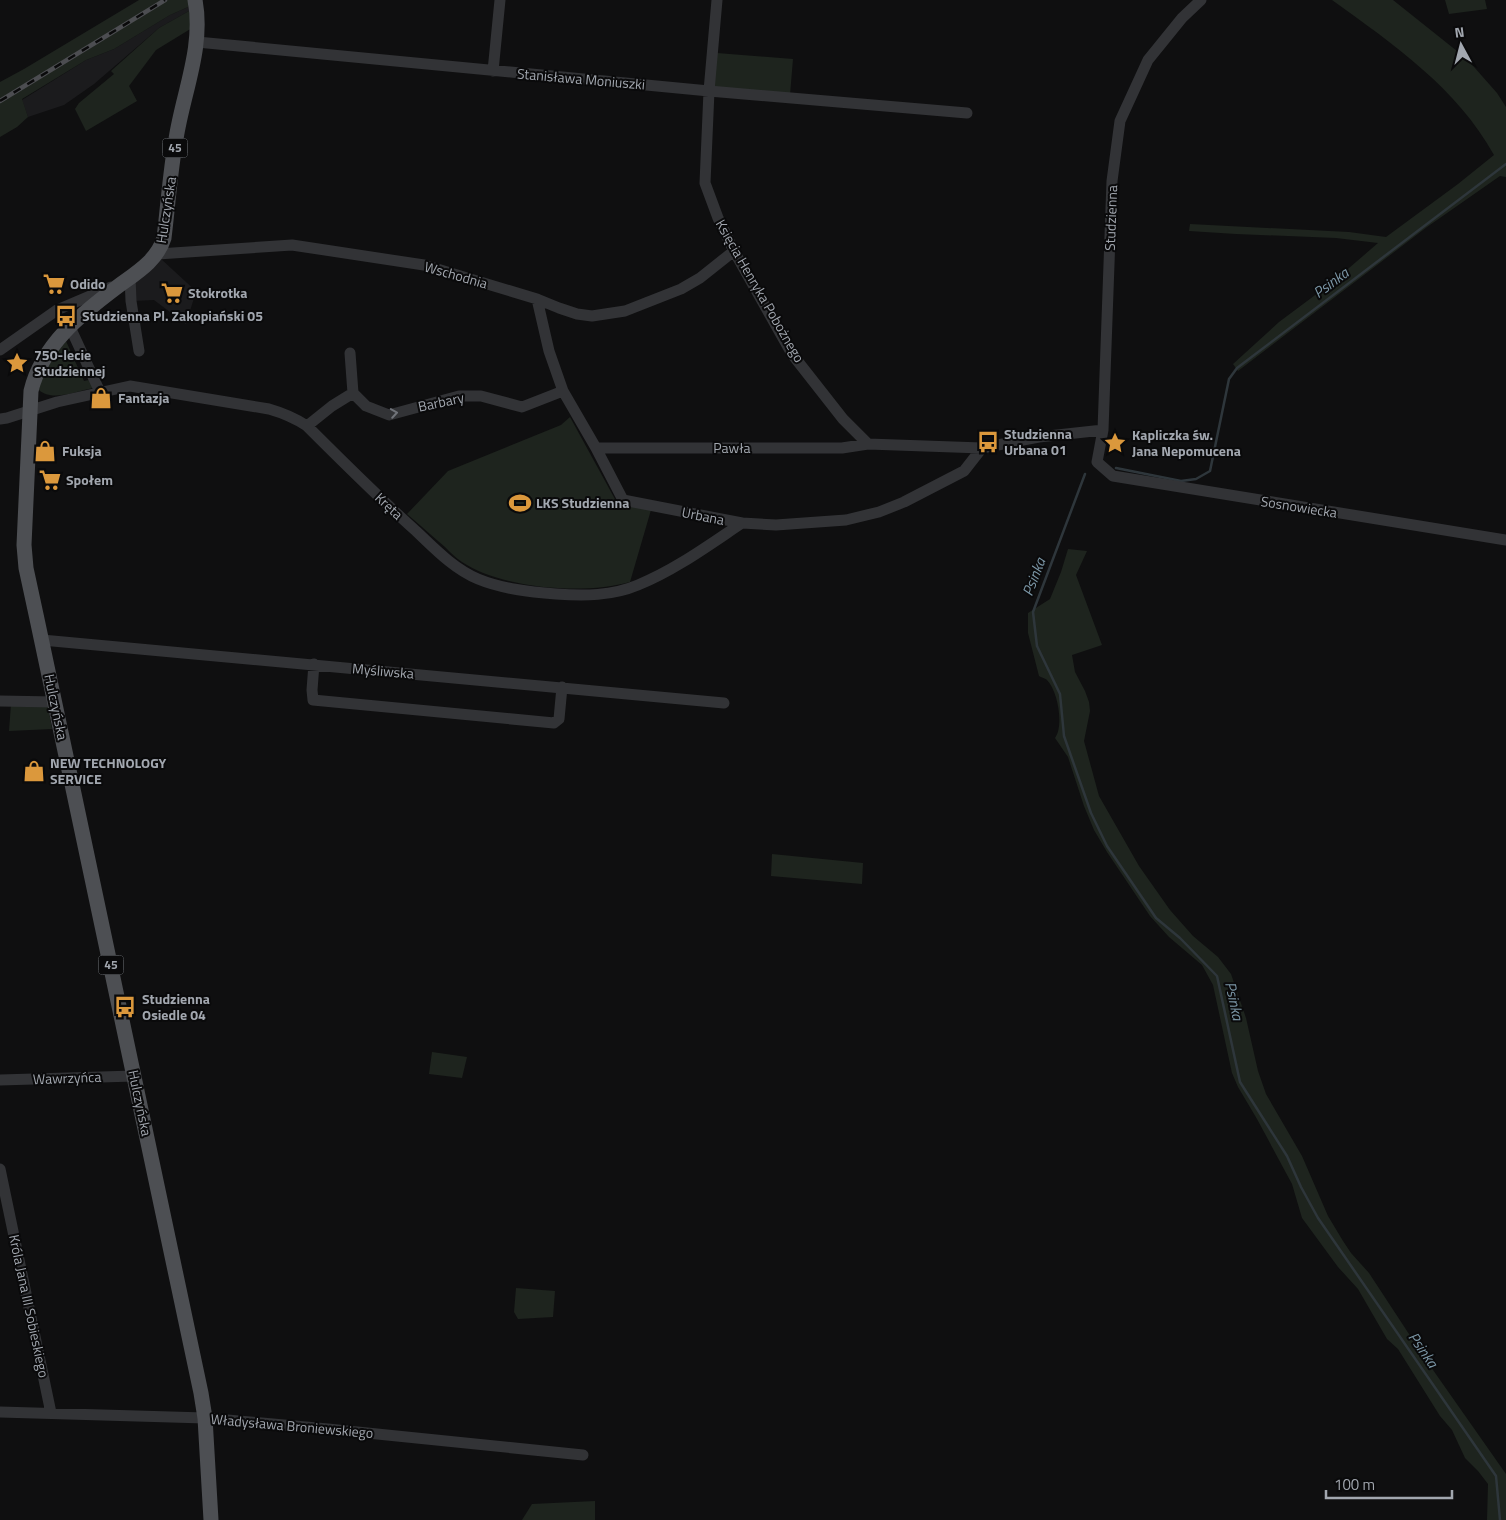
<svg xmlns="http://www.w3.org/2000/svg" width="1506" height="1520" viewBox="0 0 1506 1520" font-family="'Titillium Web',sans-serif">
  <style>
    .built { fill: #1b1b1d }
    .green { fill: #1e241e }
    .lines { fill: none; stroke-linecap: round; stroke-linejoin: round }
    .stream { stroke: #2e363b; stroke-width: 2.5 }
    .minor { stroke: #323336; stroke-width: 11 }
    .major { stroke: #4d4f53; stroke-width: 15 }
    .rail-casing { stroke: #4c4d51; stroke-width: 4.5 }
    .rail { stroke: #0a0a0b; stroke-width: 2.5; stroke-dasharray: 8; stroke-linecap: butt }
    .oneway { stroke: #707379 }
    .labels { text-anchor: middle; stroke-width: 4; stroke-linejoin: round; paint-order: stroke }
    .shield { fill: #0a0a0b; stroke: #74787e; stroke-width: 1 }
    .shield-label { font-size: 12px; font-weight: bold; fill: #a2a7af }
    .street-label { font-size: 14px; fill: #a2a7af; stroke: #0a0a0b }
    .poi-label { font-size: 14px; font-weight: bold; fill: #a2a7af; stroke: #0a0a0b; text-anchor: start }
    .water-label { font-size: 15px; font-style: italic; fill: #7c97a7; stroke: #0a0a0b }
  </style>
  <rect width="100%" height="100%" fill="#0f0f10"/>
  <path class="built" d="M 188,7 L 189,11 L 159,28 L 94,84 L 64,105 L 28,117 L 22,100 L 86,60 L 114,49 L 170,15 Z
    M 160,258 L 199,294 L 194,298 L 186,324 L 154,300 L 133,301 L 132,283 Z"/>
  <path class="green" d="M 139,0 L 188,0 L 188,7 L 170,15 L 114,49 L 86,60 L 22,99 L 28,117 L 17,127 L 0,137 L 0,82 L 24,69 Z
    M 1332,0 L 1393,0 L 1467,59 L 1497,93 L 1506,107 L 1506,177 L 1500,176 L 1427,227 L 1238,371 L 1233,364 L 1279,322 L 1334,281 L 1378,243 L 1336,238 L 1236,234 L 1189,231 L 1190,224 L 1349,232 L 1386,237 L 1458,184 L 1494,155 C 1457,88 1393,44 1332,0 Z
    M 1445,0 L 1485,0 L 1487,9 L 1449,14 Z
    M 189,11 L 192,28 L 156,50 L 129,86 L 137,101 L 86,131 L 75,109 L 79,103 L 114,74 L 111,71 L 159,28 Z
    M 717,53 L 793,59 L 790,95 L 713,88 Z
    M 66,341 L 84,381 L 89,380 L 93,388 C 77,391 52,402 39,390 C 42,372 55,355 66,341 Z
    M 570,417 L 616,501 L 651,510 L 630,582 C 584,595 503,589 462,562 C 456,558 450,552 445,547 C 432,536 420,525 407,514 L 448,471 L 561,425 Z
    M 1068,549 L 1087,551 L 1076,575 L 1102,645 L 1072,655 L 1075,672 L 1085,691 L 1089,702 L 1090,711 L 1084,741 L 1099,796 L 1139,866 L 1170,910 L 1193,936 L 1218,957 L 1231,974 L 1246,1018 L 1258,1071 L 1266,1094 L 1302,1156 L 1328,1216 L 1343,1241 L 1351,1253 L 1369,1273 L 1426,1360 L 1506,1474 L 1506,1520 L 1487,1520 L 1488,1484 L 1478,1471 L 1465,1458 L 1452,1430 L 1440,1416 L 1398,1349 L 1387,1339 L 1358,1289 L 1338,1267 L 1302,1218 L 1292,1184 L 1257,1119 L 1238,1087 L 1232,1073 L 1213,985 L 1202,965 L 1169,937 L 1150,916 L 1107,852 L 1094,830 L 1084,806 L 1068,757 L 1055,738 C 1064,726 1058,691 1047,680 C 1046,679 1041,677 1039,676 L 1028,633 L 1028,613 L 1050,599 L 1061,572 Z
    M 11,704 L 48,706 L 52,729 L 9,731 Z
    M 772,854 L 863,863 L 862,884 L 771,876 Z
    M 432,1052 L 467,1057 L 462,1078 L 429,1074 Z
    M 516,1288 L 555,1291 L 553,1317 L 518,1319 L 514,1312 Z
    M 595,1501 L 595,1520 L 522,1520 L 532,1504 Z"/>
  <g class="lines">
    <path class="stream" d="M 1116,468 L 1181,481 L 1196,479 L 1210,471 L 1229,379 L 1237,368 L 1506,164
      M 1085,474 L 1033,612 L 1037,646 L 1060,694 L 1064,736 L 1091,813 L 1107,846 L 1156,918 L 1180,938 L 1217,976 L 1240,1082 L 1287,1156 L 1301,1187 L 1318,1218 L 1496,1476 L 1500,1520"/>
    <path class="minor" d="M 717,0 L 709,91 L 705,183 L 718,218 L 734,251 L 792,354 L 843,419 L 868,444
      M 1201,0 L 1182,18 L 1148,60 L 1120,121 L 1112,181 L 1103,430 L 1097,462 L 1113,476 L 1506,540
      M 197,42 L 709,91 L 967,113
      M 493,71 L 500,0
      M 158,254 L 292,245 L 424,265 L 537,299 L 559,308 L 577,314 L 592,316 L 625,311 L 681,289 L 700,278 L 734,251
      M 130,277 L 131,301 L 139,351
      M 537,299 L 549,351 L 563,391 L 596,448 L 623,500 L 742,523 L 776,525 L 846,520 L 879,512 L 904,502 L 964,471 L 982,448
      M 70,327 L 100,392
      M 0,350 L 57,310 L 111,287
      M 353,393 L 366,406 L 389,415 L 459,396 L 481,396 L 522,407 L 563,391
      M 0,419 L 7,418 L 57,402 L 130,386 L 269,409 C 283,413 295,418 307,426 C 343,462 378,497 416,531 C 435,549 454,569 478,579 C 502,589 531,592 556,594 C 584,596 612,596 638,585 C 675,570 709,545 742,523
      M 307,426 L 332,406 L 353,393 L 350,353
      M 596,448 L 842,448 L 868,444 L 982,448 L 1039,437 L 1103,430
      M 42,640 L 724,703
      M 314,664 L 312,690 L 313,700 L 554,723 L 559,719 L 562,687
      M 0,701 L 55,702
      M 0,1080 L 134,1076
      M 0,1169 L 51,1413
      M 0,1412 L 205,1418 L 328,1429 L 583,1455"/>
    <path class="major" d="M 195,0 C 204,47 183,93 176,139 C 170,172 168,206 164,238 C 157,261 136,273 117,287 C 81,314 42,345 31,391 L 24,545 L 26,568 L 37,619 L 201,1393 L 205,1418 L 211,1520"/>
    <g class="rail-casing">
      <path id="rail" d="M 0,101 L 165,0"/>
    </g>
    <use href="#rail" class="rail"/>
  </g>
  <defs><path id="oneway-chevron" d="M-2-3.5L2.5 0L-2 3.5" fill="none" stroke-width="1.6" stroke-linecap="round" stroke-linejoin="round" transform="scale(1.25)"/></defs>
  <use class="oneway" href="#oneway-chevron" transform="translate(394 413) rotate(-9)"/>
  <defs>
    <g id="supermarket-bare" transform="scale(1.725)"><path d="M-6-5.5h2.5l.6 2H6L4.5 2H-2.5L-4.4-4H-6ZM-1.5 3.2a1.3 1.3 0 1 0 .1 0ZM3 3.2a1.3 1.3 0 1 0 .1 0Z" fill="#db983c" stroke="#0a0a0b" stroke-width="2.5" paint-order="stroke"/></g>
    <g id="bus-bare" transform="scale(1.725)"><path d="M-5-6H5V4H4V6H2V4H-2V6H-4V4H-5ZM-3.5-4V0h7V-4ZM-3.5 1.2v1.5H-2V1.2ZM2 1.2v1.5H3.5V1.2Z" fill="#db983c" stroke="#0a0a0b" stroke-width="2.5" paint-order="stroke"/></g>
    <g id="sight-bare" transform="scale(1.725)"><path d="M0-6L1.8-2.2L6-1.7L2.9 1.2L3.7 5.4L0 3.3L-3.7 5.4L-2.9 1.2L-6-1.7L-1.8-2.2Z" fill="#db983c" stroke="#0a0a0b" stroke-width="2.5" paint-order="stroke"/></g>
    <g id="shop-bare" transform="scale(1.725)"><path d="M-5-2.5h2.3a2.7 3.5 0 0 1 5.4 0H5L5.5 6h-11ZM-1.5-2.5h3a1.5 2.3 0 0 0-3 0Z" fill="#db983c" stroke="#0a0a0b" stroke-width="2.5" paint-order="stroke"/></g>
    <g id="stadium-bare" transform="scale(1.725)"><path d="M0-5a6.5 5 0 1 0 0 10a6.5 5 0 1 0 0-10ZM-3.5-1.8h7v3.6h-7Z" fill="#db983c" stroke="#0a0a0b" stroke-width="2.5" paint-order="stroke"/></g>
  </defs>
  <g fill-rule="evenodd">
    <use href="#supermarket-bare" x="54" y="284"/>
    <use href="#supermarket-bare" x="172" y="293"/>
    <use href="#bus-bare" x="66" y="316"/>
    <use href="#sight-bare" x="17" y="363"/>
    <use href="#shop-bare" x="101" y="398"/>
    <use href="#bus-bare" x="988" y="442"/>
    <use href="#sight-bare" x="1115" y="443"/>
    <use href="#shop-bare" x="45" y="451"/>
    <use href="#supermarket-bare" x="50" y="480"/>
    <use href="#stadium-bare" x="520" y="503"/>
    <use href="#shop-bare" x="34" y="771"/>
    <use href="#bus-bare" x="125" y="1007"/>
  </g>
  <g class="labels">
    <g class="shield">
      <rect x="162.5" y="138.5" width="25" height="19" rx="4"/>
      <rect x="98.5" y="955.5" width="25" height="19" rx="4"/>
    </g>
    <g class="shield-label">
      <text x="175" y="152">45</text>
      <text x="111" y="969">45</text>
    </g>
    <g class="street-label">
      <text transform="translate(581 79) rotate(5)" y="5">Stanisława Moniuszki</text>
      <text transform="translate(166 210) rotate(-81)" y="5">Hulczyńska</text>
      <text transform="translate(1111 218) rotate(-88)" y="5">Studzienna</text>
      <text transform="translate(456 275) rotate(16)" y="5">Wschodnia</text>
      <text transform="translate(760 291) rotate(60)" y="5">Księcia Henryka Pobożnego</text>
      <text transform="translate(441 402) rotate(-12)" y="5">Barbary</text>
      <text x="732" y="453">Pawła</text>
      <text transform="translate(389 506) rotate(43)" y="5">Kręta</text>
      <text transform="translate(1299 507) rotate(9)" y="5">Sosnowiecka</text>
      <text transform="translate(703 516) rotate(11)" y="5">Urbana</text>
      <text transform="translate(383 671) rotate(5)" y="5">Myśliwska</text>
      <text transform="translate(56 707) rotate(78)" y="5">Hulczyńska</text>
      <text transform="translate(67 1078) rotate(-2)" y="5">Wawrzyńca</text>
      <text transform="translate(140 1103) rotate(78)" y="5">Hulczyńska</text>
      <text transform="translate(29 1306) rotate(78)" y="5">Króla Jana III Sobieskiego</text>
      <text transform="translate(292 1426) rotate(5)" y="5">Władysława Broniewskiego</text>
    </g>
    <g class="poi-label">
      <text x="70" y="289">Odido</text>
      <text x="188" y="298">Stokrotka</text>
      <text x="82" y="321">Studzienna Pl. Zakopiański 05</text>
      <text x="34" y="360">750-lecie<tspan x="34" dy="16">Studziennej</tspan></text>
      <text x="118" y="403">Fantazja</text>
      <text x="1004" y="439">Studzienna<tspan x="1004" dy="16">Urbana 01</tspan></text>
      <text x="1132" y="440">Kapliczka św.<tspan x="1132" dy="16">Jana Nepomucena</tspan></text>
      <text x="62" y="456">Fuksja</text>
      <text x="66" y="485">Społem</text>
      <text x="536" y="508">LKS Studzienna</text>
      <text x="50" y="768">NEW TECHNOLOGY<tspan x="50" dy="16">SERVICE</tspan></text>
      <text x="142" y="1004">Studzienna<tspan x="142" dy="16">Osiedle 04</tspan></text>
    </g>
    <g class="water-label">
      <text transform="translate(1331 283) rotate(-37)" y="5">Psinka</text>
      <text transform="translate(1034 577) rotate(-69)" y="5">Psinka</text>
      <text transform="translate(1234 1001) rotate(78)" y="5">Psinka</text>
      <text transform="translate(1423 1350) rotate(55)" y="5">Psinka</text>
    </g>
  </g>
  <g transform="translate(1461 45) rotate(353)" stroke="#0a0a0b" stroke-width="4" paint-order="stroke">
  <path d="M0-4L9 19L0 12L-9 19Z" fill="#a2a7af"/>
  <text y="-8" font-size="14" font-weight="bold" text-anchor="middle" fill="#a2a7af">N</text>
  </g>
  <path d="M1326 1490v8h126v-8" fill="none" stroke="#a2a7af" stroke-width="2.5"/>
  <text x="1334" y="1490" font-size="15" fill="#a2a7af" stroke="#0a0a0b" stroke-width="4" paint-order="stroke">100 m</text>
</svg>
